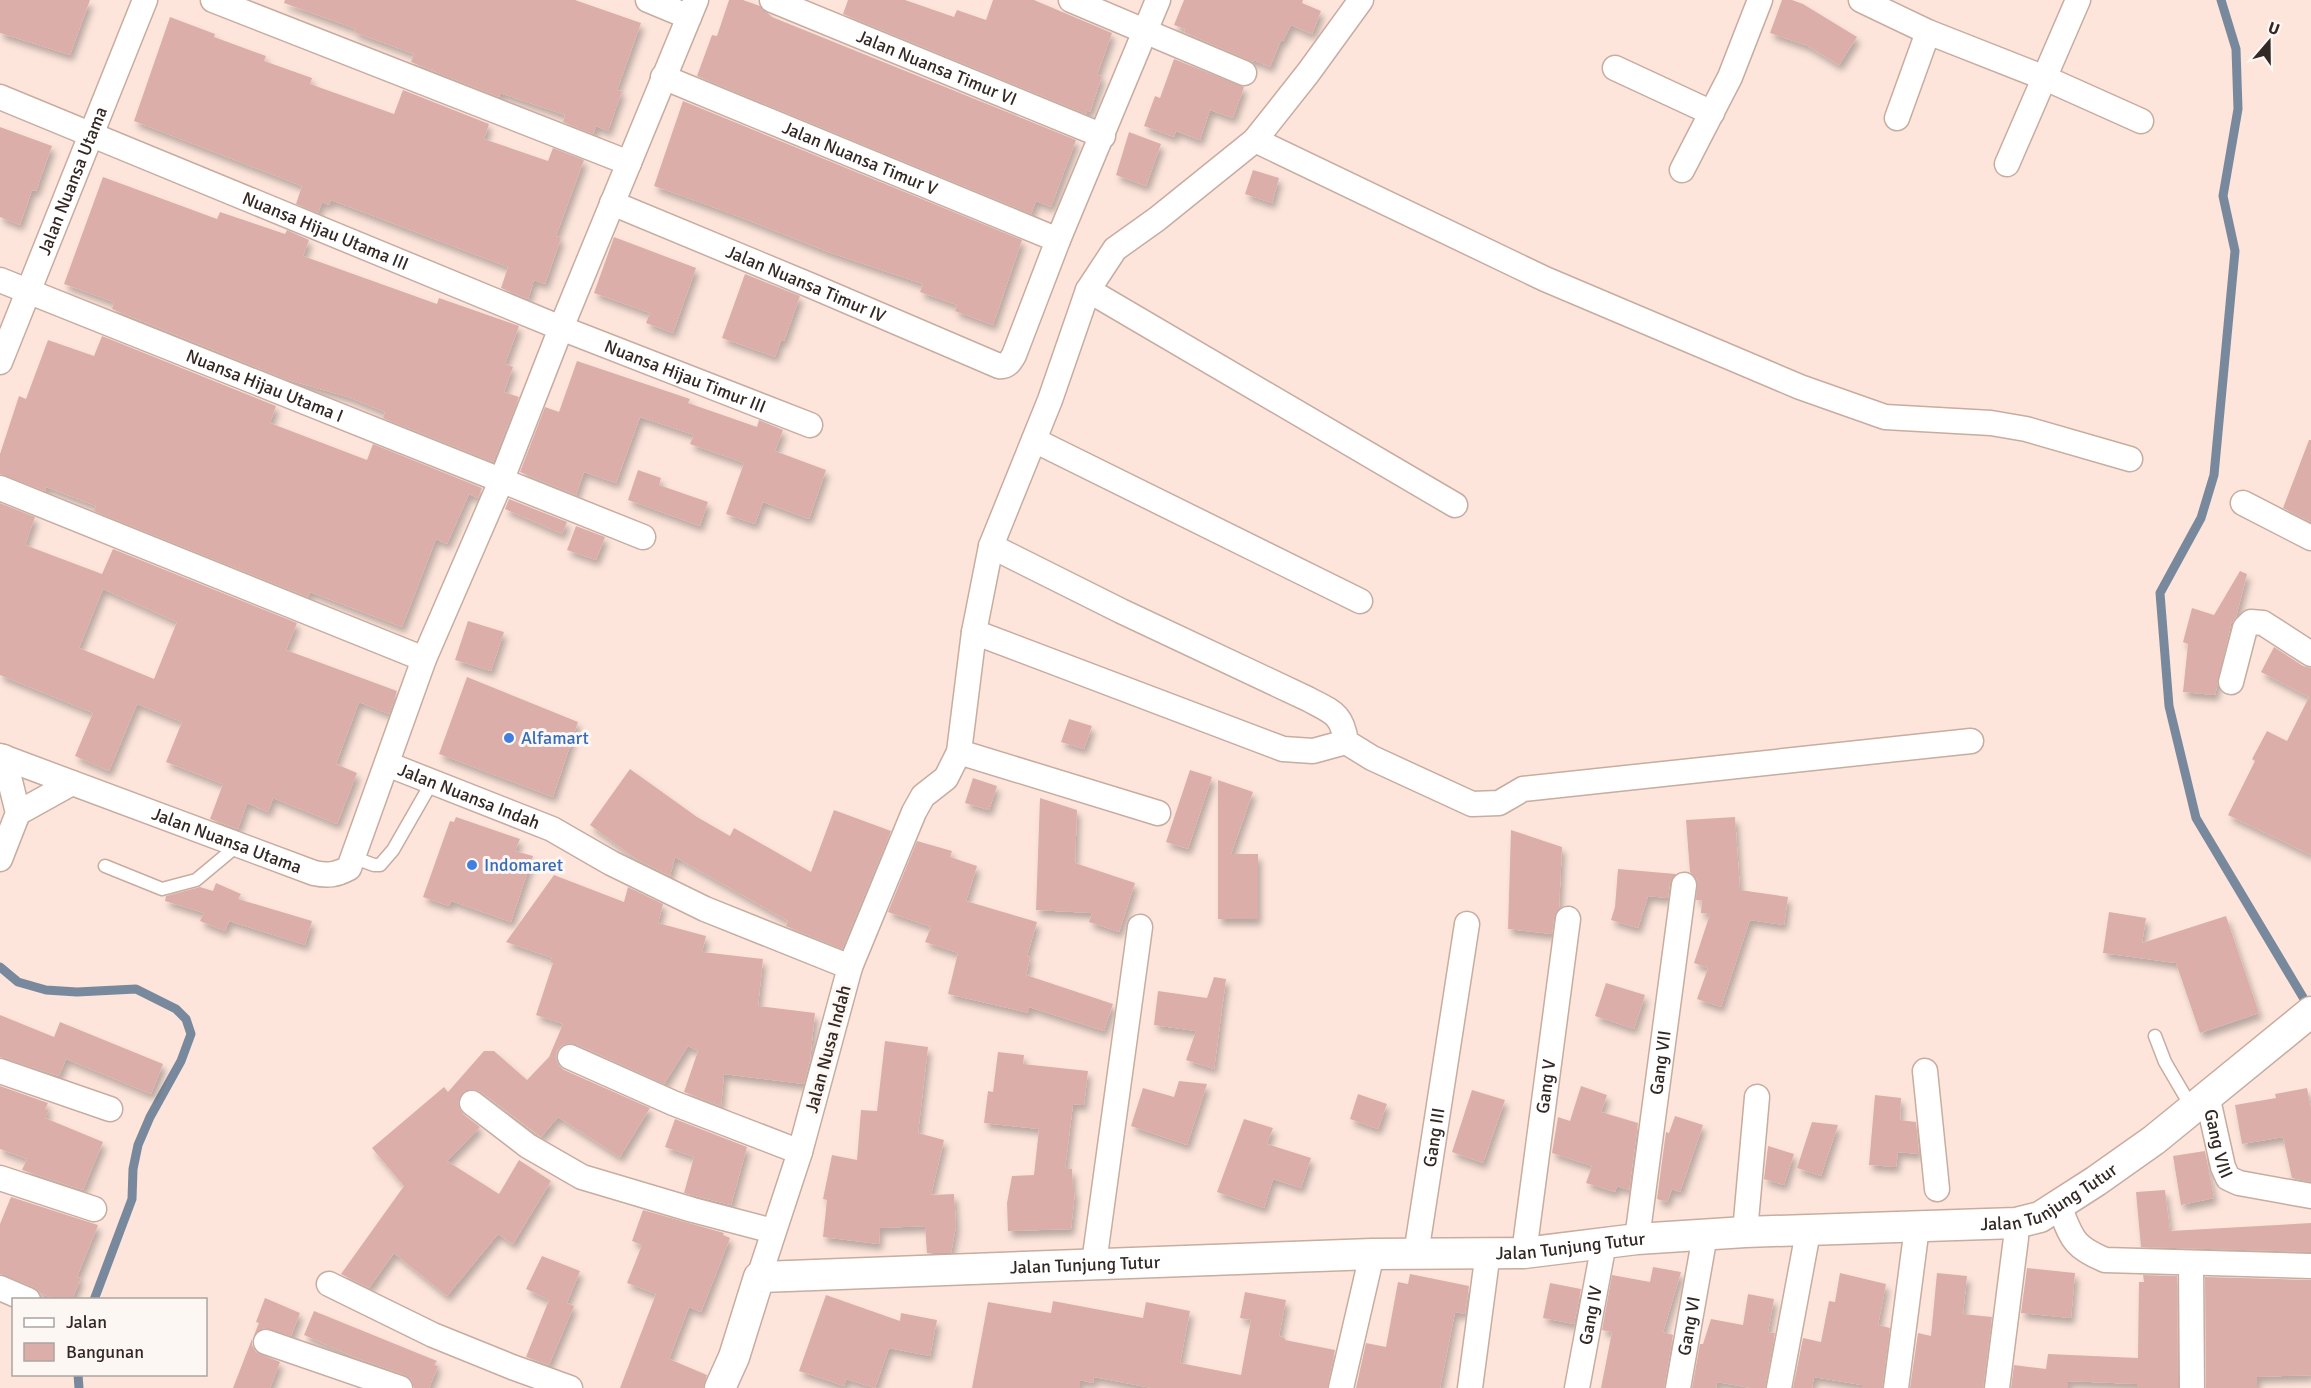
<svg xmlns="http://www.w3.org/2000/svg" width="2311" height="1388" viewBox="0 0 2311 1388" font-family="Signika,sans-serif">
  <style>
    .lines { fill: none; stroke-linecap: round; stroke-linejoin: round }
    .stream { stroke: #79899d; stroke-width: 9 }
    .building { fill: #dcaeaa; fill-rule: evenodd; filter: url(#shadow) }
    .service-casing { stroke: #c8ac9f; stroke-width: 15 }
    .minor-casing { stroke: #c8ac9f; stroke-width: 27 }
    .tertiary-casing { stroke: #c8ac9f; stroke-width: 33 }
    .service { stroke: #fff; stroke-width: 12 }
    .minor { stroke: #fff; stroke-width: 24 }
    .tertiary { stroke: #fff; stroke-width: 30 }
    .shop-dot { fill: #3f7fe0; stroke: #fdf7f4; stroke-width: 2 }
    .labels { text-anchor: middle; stroke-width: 6; stroke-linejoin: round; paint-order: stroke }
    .street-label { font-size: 18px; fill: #332823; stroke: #fdf7f4 }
    .shop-label { font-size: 18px; fill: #366cbe; stroke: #fdf7f4; text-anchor: start }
  </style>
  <defs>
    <filter id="shadow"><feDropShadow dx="3.5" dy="6" stdDeviation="3" flood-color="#0004"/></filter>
  </defs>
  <rect width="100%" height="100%" fill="#fde5db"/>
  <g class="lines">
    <path class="stream" d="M 2221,0 L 2236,49 L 2238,109 L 2223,196 L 2235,251 L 2214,475 L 2201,518 L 2160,593 L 2169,706 L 2196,818 L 2310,1009
      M 0,967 L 18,982 L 46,990 L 77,992 L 136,989 L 176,1009 L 186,1019 L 191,1034 L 181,1061 L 150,1117 L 138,1145 L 133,1169 L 132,1199 L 94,1300
      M 78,1374 L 79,1388"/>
  </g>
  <path class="building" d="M 0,0 L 90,0 L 70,55 L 0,33 Z
    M 285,0 L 575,0 L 641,23 L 617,90 L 622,91 L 608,131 L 596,126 L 593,134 L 563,122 L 565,115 L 500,93 L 499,97 L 411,62 L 414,54 L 354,32 L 356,29 L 284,3 Z
    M 729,0 L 743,0 L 760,6 L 772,17 L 1076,140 L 1051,207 L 1036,201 L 1031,214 L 697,76 L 712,35 L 717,36 Z
    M 848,0 L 905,0 L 954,17 L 957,10 L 986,20 L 993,0 L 1034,0 L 1112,33 L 1097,75 L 1102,76 L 1090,112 L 1087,110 L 1086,114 L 843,14 Z
    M 1184,0 L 1303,0 L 1302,3 L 1321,11 L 1312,34 L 1291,25 L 1283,41 L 1281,40 L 1270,67 L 1254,60 L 1253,62 L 1184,32 L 1185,29 L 1174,25 Z
    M 1782,0 L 1792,0 L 1803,4 L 1857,37 L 1839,65 L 1808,46 L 1770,33 Z
    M 170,17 L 215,34 L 214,37 L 266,56 L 264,61 L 312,78 L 310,84 L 394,114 L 403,90 L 489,124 L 484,139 L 548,161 L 553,148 L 584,160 L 556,236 L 561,238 L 545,284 L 534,280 L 528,299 L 501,288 L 508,267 L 331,200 L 329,205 L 322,202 L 318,213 L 296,204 L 302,186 L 134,121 Z
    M 1174,59 L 1244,87 L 1233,118 L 1210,110 L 1200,140 L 1176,131 L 1174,137 L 1144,126 L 1155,96 L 1160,98 Z
    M 683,101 L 1022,240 L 993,325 L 955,311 L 957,305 L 920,292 L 923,284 L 831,253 L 732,214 L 654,186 Z
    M 0,127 L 52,146 L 36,191 L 32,190 L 20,225 L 0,217 Z
    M 1129,132 L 1161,144 L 1146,186 L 1116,175 Z
    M 1253,170 L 1279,178 L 1272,203 L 1245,194 Z
    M 103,177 L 217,219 L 220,212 L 285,234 L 287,230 L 309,240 L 303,256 L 437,304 L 439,298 L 519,326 L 505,364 L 513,367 L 504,392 L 519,397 L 493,462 L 383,418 L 385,412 L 348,397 L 285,379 L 112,309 L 114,302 L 64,284 Z
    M 614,237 L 696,268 L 673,333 L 646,323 L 650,313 L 594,293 Z
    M 745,274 L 800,296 L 784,341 L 781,340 L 775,357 L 722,338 Z
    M 102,336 L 276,406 L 270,423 L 367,460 L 373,444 L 482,488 L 478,498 L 469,494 L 447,544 L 436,539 L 402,627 L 310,592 L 308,597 L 94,511 L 96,506 L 46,487 L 45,491 L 0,474 L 0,454 L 19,396 L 26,399 L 48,340 L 94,356 Z
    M 577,361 L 690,399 L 688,403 L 757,427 L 759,420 L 783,430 L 775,451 L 826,470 L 809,519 L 763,502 L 755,524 L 726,514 L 744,463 L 690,444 L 694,435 L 640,417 L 616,483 L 584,472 L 576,495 L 520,472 L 545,407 L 559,412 Z
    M 2309,440 L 2311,440 L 2311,522 L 2283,508 Z
    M 638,470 L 661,478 L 659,485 L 708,502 L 700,526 L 628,500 Z
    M 509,499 L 567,522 L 562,534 L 505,509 Z
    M 0,503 L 35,517 L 25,545 L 102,574 L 113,549 L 297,623 L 286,650 L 397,691 L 389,714 L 359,702 L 336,764 L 357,773 L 337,824 L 273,798 L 268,812 L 247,803 L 238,829 L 210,819 L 223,784 L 166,762 L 182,722 L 137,704 L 109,771 L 75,756 L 93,713 L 0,675 ZM 103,589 L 177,622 L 154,679 L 79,648 Z
    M 576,526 L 605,537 L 596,560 L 567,550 Z
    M 2240,571 L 2247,574 L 2236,617 L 2231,624 L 2215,695 L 2183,692 L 2188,644 L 2183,642 L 2192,608 L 2214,615 Z
    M 468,621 L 504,632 L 491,671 L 455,660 Z
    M 2274,647 L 2303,666 L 2311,668 L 2311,855 L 2228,815 L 2255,761 L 2252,759 L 2267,731 L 2287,741 L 2309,697 L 2261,672 Z
    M 467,677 L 578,722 L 553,797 L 439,754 Z
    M 1069,719 L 1092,726 L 1084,749 L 1061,742 Z
    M 630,769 L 697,817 L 730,836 L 734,828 L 811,872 L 834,810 L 891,831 L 842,949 L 786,926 L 788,921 L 675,857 L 670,876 L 636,859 L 590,825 Z
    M 1190,770 L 1212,777 L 1188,849 L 1166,842 Z
    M 973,778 L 997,786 L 989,810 L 965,803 Z
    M 1218,780 L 1253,792 L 1231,854 L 1258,854 L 1258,919 L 1218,919 Z
    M 1040,798 L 1077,810 L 1075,863 L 1135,883 L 1119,932 L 1089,922 L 1092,913 L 1036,910 Z
    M 456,817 L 520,839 L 515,851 L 533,856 L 511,922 L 451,901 L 449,906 L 423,897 L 450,821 L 454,822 Z
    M 1735,817 L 1740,890 L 1788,897 L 1784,925 L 1750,920 L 1721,1007 L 1697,999 L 1708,968 L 1694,963 L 1710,914 L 1701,913 L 1702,900 L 1696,900 L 1697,880 L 1690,872 L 1686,820 Z
    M 1511,830 L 1562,847 L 1559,908 L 1554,917 L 1552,934 L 1508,929 Z
    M 917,841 L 952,851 L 950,857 L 977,866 L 966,901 L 1037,922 L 1027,956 L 1030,957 L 1026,975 L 1113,1004 L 1104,1031 L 1029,1007 L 1029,1013 L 948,994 L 958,953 L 925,942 L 931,927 L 888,912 Z
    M 1618,869 L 1676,874 L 1670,883 L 1668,898 L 1648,896 L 1638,928 L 1611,920 L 1615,907 Z
    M 554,875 L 624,902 L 628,887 L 663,904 L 658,923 L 706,936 L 702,952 L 763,959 L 758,1006 L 815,1013 L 810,1060 L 804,1084 L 724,1074 L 721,1106 L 684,1092 L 698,1051 L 688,1046 L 664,1084 L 576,1044 L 569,1043 L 562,1045 L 557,1051 L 556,1058 L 558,1065 L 564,1070 L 650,1108 L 620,1157 L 558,1117 L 541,1137 L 481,1092 L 473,1089 L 466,1090 L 458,1101 L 459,1108 L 463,1114 L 480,1127 L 447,1161 L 499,1194 L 519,1160 L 551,1181 L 513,1244 L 498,1234 L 447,1296 L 394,1253 L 369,1288 L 341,1274 L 404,1186 L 372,1148 L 444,1087 L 448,1092 L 484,1051 L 494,1051 L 527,1080 L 549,1057 L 563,1024 L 536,1015 L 553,963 L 550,962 L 552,958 L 506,942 Z
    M 216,883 L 241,894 L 238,899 L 312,921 L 305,945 L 229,921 L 225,931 L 200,921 L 204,913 L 165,901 L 166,896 L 200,887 L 213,891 Z
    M 2109,912 L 2146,918 L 2142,943 L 2226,916 L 2259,1013 L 2200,1033 L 2176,963 L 2103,953 Z
    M 1214,977 L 1226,979 L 1214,1069 L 1186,1060 L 1196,1031 L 1154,1025 L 1158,991 L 1207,998 Z
    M 1606,983 L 1645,995 L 1634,1029 L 1595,1016 Z
    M 0,1015 L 54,1037 L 60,1022 L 163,1064 L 151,1094 L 66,1059 L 59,1076 L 0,1057 Z
    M 885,1041 L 928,1047 L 918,1133 L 944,1140 L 931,1195 L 954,1194 L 956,1226 L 951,1253 L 927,1253 L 925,1226 L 880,1228 L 879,1244 L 823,1237 L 827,1200 L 823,1199 L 832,1155 L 857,1160 L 861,1110 L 877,1111 Z
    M 998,1052 L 1024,1055 L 1023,1064 L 1088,1071 L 1084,1105 L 1073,1104 L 1065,1169 L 1072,1169 L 1073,1191 L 1075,1191 L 1071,1229 L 1008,1231 L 1007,1203 L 1012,1176 L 1034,1175 L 1039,1129 L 984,1123 L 988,1091 L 993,1092 Z
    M 1179,1081 L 1207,1084 L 1187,1145 L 1131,1126 L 1143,1088 L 1174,1097 Z
    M 0,1086 L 48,1103 L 45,1109 L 49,1110 L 45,1118 L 103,1142 L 83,1190 L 22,1170 L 27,1159 L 0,1149 Z
    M 1581,1086 L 1607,1095 L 1601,1112 L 1638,1123 L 1629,1190 L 1617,1186 L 1615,1192 L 1586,1183 L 1592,1166 L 1552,1153 L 1558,1117 L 1570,1121 Z
    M 2307,1088 L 2311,1108 L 2311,1182 L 2292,1178 L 2283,1137 L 2242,1144 L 2235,1105 L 2276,1098 L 2275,1094 Z
    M 1472,1090 L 1505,1100 L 1483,1163 L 1452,1152 Z
    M 1358,1094 L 1387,1104 L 1378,1129 L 1350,1119 Z
    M 1875,1095 L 1901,1098 L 1900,1120 L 1916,1122 L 1919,1154 L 1898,1152 L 1896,1167 L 1869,1165 Z
    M 1675,1116 L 1703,1125 L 1680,1192 L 1672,1189 L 1667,1202 L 1657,1199 L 1666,1132 L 1669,1133 Z
    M 675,1119 L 747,1147 L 731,1205 L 684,1193 L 694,1157 L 665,1147 Z
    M 1244,1119 L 1273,1128 L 1267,1144 L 1311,1158 L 1301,1188 L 1273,1179 L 1264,1208 L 1217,1192 Z
    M 1812,1122 L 1838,1125 L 1821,1176 L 1797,1168 Z
    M 1768,1146 L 1794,1154 L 1784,1185 L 1764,1179 Z
    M 2205,1151 L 2214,1198 L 2181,1205 L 2173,1156 Z
    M 2165,1190 L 2170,1231 L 2311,1223 L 2311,1252 L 2141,1247 L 2136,1192 Z
    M 11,1197 L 98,1225 L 77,1277 L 81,1278 L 72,1299 L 55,1299 L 40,1293 L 34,1287 L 0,1274 L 0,1224 Z
    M 643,1210 L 724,1233 L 723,1235 L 730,1238 L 701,1312 L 689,1307 L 669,1359 L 707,1375 L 703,1388 L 620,1388 L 656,1294 L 627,1283 L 642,1245 L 632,1241 Z
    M 542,1256 L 580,1271 L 567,1303 L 574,1306 L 549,1365 L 526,1357 L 549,1300 L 526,1289 Z
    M 1653,1267 L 1681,1272 L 1663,1332 L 1673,1335 L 1664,1388 L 1601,1388 L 1612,1332 L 1602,1330 L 1612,1275 L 1650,1282 Z
    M 2027,1268 L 2075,1273 L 2071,1318 L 2021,1313 Z
    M 1840,1273 L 1886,1284 L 1878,1325 L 1890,1328 L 1882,1388 L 1862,1388 L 1862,1385 L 1814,1377 L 1812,1388 L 1793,1388 L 1803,1338 L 1821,1342 L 1829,1301 L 1835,1302 Z
    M 1937,1273 L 1967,1276 L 1963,1314 L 1992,1317 L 1983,1388 L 1910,1388 L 1918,1333 L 1931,1336 Z
    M 1410,1274 L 1469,1286 L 1465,1314 L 1455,1312 L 1440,1388 L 1356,1388 L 1366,1343 L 1386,1347 L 1398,1282 L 1408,1284 Z
    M 2143,1275 L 2177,1276 L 2178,1388 L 2137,1388 L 2137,1384 L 2068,1381 L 2068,1388 L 2011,1388 L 2014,1365 L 2046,1369 L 2048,1354 L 2138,1358 L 2139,1282 L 2144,1282 Z
    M 2205,1277 L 2311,1280 L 2311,1375 L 2257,1377 L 2257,1388 L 2206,1388 Z
    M 1550,1283 L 1581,1289 L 1574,1324 L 1543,1318 Z
    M 1245,1292 L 1286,1300 L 1279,1336 L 1285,1338 L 1285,1340 L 1335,1350 L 1327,1388 L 1152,1388 L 1094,1377 L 1093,1383 L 1080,1380 L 1080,1388 L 972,1388 L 988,1302 L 1051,1313 L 1053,1301 L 1143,1318 L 1146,1302 L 1190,1311 L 1180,1363 L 1241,1375 L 1251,1320 L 1240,1318 Z
    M 1748,1294 L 1774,1299 L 1768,1332 L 1775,1333 L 1765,1388 L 1751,1388 L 1717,1382 L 1716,1388 L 1692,1388 L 1700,1344 L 1703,1344 L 1711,1319 L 1743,1325 Z
    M 826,1295 L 900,1321 L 901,1313 L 937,1320 L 930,1356 L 889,1348 L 875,1388 L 846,1379 L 844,1386 L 799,1371 Z
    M 265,1298 L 300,1313 L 291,1336 L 264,1328 L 254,1335 L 259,1323 L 256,1322 Z
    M 314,1311 L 437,1361 L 434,1365 L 438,1366 L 429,1388 L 414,1388 L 411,1379 L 405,1375 L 354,1357 L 304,1335 Z
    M 252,1339 L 252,1345 L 256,1352 L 280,1362 L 270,1388 L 233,1388 Z"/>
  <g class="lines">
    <g class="service-casing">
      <path id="service" d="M 355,858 L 374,865 L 380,865 L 393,850 L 432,782
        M 105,866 L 162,889 L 196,880 L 238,845
        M 2155,1036 L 2165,1062 L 2192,1108"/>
    </g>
    <g class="minor-casing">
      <g id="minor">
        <path d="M 213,0 L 629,163"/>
        <path d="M 648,0 L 689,17"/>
        <path id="s1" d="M 772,0 L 1103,136"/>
        <path d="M 1071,0 L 1244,73"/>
        <path d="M 1861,0 L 1928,32 L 2045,78 L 2141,121"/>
        <path d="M 1615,68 L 1712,113"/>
        <path id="s2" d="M 663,77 L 1058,240"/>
        <path id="s3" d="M 0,97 L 561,328 L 810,425"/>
        <path d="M 1897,118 L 1928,32"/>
        <path d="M 1255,140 L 1545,279 L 1800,387 L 1885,417 L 1991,423 L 2026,429 L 2130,459"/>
        <path d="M 2007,164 L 2078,0"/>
        <path d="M 1682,170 L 1730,77 L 1760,0"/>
        <path id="s4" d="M 612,203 L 812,286 L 999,366 C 1007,367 1010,362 1014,355 L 1058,240 L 1158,0"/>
        <path id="s5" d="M 0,280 L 643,537"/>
        <path d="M 1088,290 L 1455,505"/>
        <path id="s6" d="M 0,362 L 145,0"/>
        <path d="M 1034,440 L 1360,601"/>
        <path d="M 0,488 L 424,659"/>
        <path d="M 2243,503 L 2311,538"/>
        <path d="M 991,546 L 1121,611 L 1308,699 C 1332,712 1342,713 1346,742 L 1372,758 L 1472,804 L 1499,803 L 1523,789 L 1971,741"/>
        <path d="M 974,632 L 1283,749 L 1313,751 L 1346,742"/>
        <path d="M 2231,682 L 2245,628 L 2251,622 L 2263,623 L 2311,654"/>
        <path d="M 959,752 L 974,632 L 991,546 L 1050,400 L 1088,290 L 1115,249 L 1157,219 L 1255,140 L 1308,73 L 1361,0"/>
        <path id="s7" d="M 0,756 L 314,873 C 328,876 336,875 349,868 L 424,659 L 502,479 L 561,328 L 696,0"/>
        <path id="s8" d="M 387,764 L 552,829 L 611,863 L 705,909 L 850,967 L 800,1152 L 759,1277"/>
        <path d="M 18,813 L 72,783"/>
        <path d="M 0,859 L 18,813 L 4,757"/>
        <path d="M 850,967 L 914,812 L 923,796 L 946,778 L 959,752 L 1158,813"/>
        <path d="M 570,1057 L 673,1103 L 800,1152"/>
        <path d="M 0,1071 L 110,1109"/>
        <path d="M 1925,1071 L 1937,1189"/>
        <path id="s9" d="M 2207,1095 L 2223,1167 L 2228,1178 L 2239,1183 L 2311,1196"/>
        <path d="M 472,1103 L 528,1146 L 582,1177 L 693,1210 L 773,1231"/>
        <path d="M 0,1178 L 94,1209"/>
        <path d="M 2059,1206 C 2072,1238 2072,1246 2105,1260 L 2311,1266"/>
        <path d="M 1745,1232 L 1757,1097"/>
        <path id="s10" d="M 1637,1239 L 1684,885"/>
        <path id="s11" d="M 1524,1253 L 1568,919"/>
        <path id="s12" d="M 1416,1254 L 1467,924"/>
        <path d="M 1094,1263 L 1140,927"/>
        <path d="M 2191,1264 L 2192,1388"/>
        <path d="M 329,1284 L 433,1335 L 512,1367 L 570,1388"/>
        <path d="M 0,1288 L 28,1300"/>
        <path d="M 266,1342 L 400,1388"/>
        <path d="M 1341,1388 L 1372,1254"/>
        <path d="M 1470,1388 L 1488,1252"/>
        <path id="s13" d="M 1577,1388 L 1604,1243"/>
        <path id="s14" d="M 1678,1388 L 1705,1235"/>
        <path d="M 1779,1388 L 1808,1232"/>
        <path d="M 1896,1388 L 1917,1227"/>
        <path d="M 1997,1388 L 2016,1238 L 2016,1223"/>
      </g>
    </g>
    <g class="tertiary-casing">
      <g id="tertiary">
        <path id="s15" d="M 720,1388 L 734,1357 L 759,1277 L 1372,1254 L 1524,1253 L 1637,1239 L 1745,1232 L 2016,1223 L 2040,1217 L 2096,1181 L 2154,1140 L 2311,1012"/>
      </g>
    </g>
    <use href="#service" class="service"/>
    <use href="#minor" class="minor"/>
    <use href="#tertiary" class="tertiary"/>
  </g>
  <g class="shop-dot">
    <circle cx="509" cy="738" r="6"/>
    <circle cx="472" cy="865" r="6"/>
  </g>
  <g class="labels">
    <g class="street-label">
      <text dy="6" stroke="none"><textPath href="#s1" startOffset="178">Jalan Nuansa Timur VI</textPath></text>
      <text dy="6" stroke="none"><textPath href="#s2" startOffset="213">Jalan Nuansa Timur V</textPath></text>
      <text dy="6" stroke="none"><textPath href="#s6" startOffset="195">Jalan Nuansa Utama</textPath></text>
      <text dy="6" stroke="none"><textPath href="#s3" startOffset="352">Nuansa Hijau Utama III</textPath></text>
      <text dy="6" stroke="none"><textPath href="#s4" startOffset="210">Jalan Nuansa Timur IV</textPath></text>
      <text dy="6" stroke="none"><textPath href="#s3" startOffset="740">Nuansa Hijau Timur III</textPath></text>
      <text dy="6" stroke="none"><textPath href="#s5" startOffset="285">Nuansa Hijau Utama I</textPath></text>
      <text dy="6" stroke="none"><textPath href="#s8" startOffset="88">Jalan Nuansa Indah</textPath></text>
      <text dy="6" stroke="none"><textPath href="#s7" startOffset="242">Jalan Nuansa Utama</textPath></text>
      <text transform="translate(828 1049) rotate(-75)" y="6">Jalan Nusa Indah</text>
      <text dy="6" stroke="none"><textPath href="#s10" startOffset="178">Gang VII</textPath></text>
      <text dy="6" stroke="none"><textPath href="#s11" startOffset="168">Gang V</textPath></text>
      <text dy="6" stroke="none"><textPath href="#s12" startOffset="118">Gang III</textPath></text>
      <text dy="6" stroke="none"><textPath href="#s9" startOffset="50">Gang VIII</textPath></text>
      <text dy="6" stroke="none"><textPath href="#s15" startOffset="1416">Jalan Tunjung Tutur</textPath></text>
      <text dy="6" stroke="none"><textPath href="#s15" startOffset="930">Jalan Tunjung Tutur</textPath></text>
      <text dy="6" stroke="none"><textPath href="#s15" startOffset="444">Jalan Tunjung Tutur</textPath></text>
      <text dy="6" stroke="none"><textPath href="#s13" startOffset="74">Gang IV</textPath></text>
      <text dy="6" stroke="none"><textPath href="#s14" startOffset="63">Gang VI</textPath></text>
    </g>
    <g class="shop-label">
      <text x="521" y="744">Alfamart</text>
      <text x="484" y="871">Indomaret</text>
    </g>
  </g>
  <rect x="12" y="1298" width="195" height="78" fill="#fdf7f4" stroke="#aca4a0" stroke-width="1.5"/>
  <rect x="24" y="1318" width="30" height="9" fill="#ffffff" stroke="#aca4a0" stroke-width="1.5"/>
  <text x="66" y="1328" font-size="18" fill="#332823">Jalan</text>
  <rect x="24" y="1343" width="30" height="18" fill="#dcaeaa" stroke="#aca4a0" stroke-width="1.5"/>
  <text x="66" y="1358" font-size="18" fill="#332823">Bangunan</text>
  <g transform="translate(2269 42) rotate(20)" stroke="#fdf7f4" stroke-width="4.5" paint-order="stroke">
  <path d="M0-4.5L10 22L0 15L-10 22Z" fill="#332823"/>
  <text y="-9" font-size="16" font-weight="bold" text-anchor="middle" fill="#332823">U</text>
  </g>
</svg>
